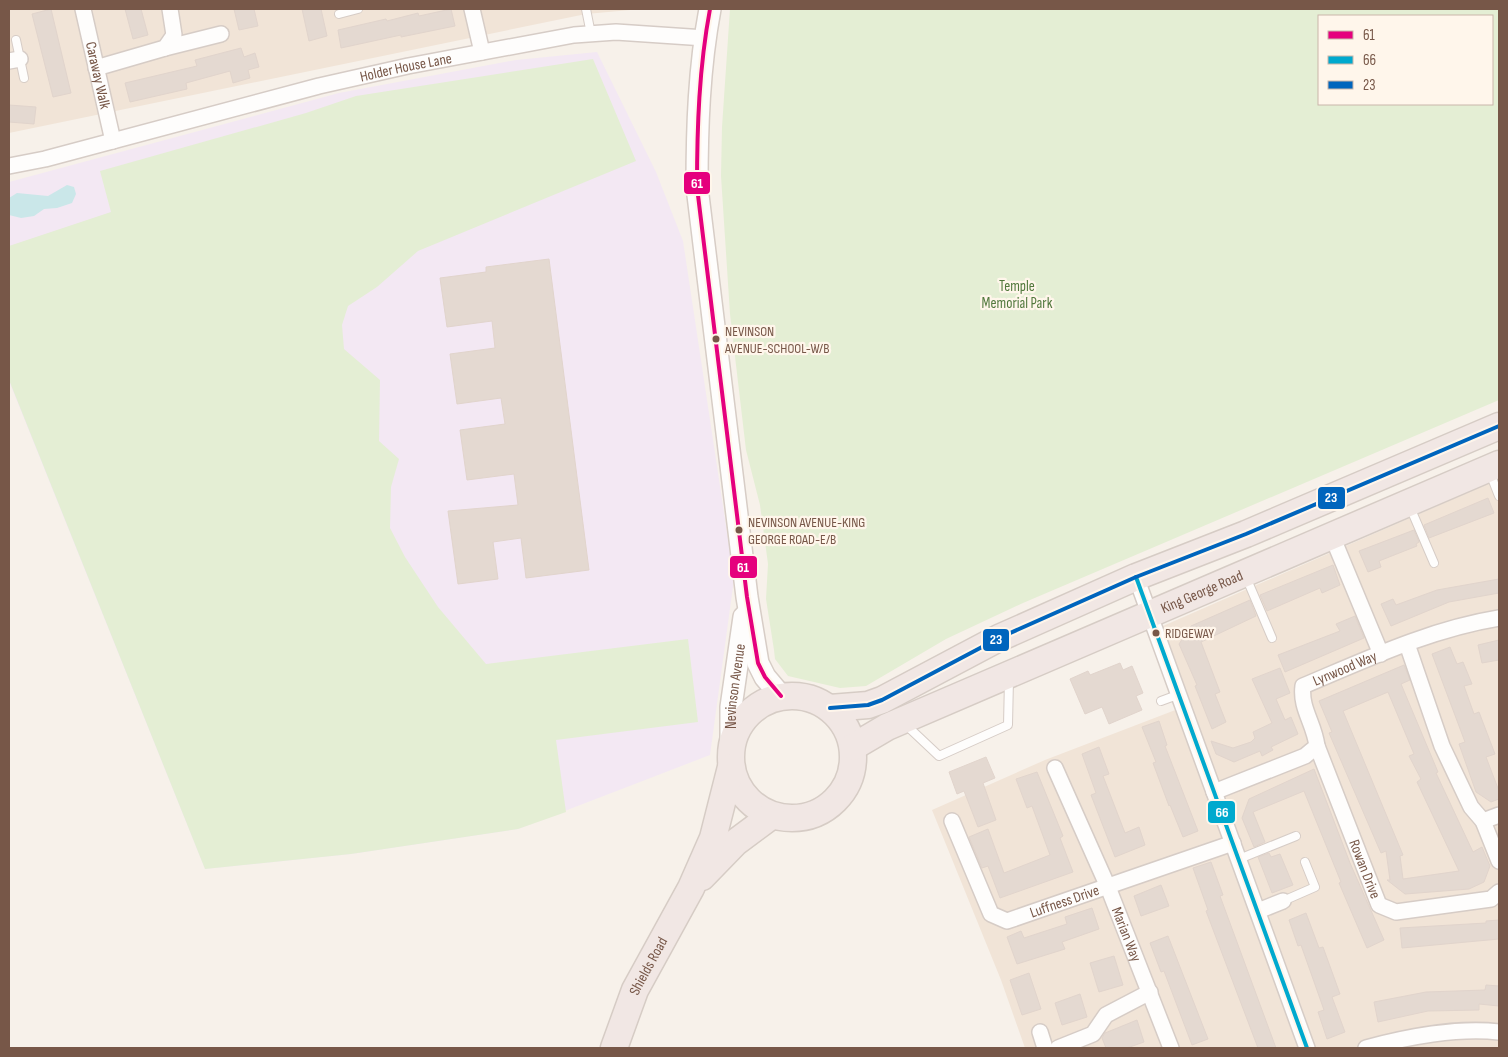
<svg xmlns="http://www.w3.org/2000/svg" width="1508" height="1057" viewBox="0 0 1508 1057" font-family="'Sofia Sans Condensed',sans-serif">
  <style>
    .residential { fill: #f1e4d7 }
    .education { fill: #f3e8f3 }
    .green { fill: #e4eed4; fill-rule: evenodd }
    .water { fill: #cae7e9 }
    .building { fill: #e4d9d1; stroke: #e1d4cc; fill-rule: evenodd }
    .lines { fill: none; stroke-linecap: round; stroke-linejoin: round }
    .lane-casing { stroke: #d6ccc6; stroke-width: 10 }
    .street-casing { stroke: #d6ccc6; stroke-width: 18 }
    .secondary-casing { stroke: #d7cdc6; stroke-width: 24 }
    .highway-casing { stroke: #d6ccc5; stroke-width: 29 }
    .lane { stroke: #fefdfc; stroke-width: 8 }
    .street { stroke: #fefdfc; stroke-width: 15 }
    .secondary { stroke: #fefdfc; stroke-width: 21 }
    .highway { stroke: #f1e7e4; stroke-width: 26 }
    .bus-1-casing { stroke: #fff6eb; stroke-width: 8 }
    .bus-2-casing { stroke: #fff6eb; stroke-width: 8 }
    .bus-3-casing { stroke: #fff6eb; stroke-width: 8 }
    .bus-1 { stroke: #e5007d; stroke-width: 4 }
    .bus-2 { stroke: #00a9ce; stroke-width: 4 }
    .bus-3 { stroke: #0065bd; stroke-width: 4 }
    .bus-dot { fill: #775748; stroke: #fff6eb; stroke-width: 2 }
    .labels { text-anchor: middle; stroke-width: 4.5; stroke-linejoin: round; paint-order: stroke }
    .bus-label { font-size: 14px; fill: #775748; stroke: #fff6eb; text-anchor: start }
    .street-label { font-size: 15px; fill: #775748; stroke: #fff6eb }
    .park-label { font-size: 15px; fill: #51783c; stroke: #fff6eb }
    .line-badge { stroke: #fff6eb; stroke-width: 2 }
    .badge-label { font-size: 14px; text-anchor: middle; font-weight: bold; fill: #fff }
  </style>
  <rect width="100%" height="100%" fill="#f7f1ea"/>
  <path class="residential" d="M 9,9 L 641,9 L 586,14 L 9,133 Z
    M 1499,479 L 1499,1048 L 1025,1048 L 1001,980 L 932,810 L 1045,760 L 1191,704 L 1163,626 Z"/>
  <path class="education" d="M 597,52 L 656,172 L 683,241 L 734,579 L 710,755 L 518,829 L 351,854 L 205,869 L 9,381 L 9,182 L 339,93 L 516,60 Z"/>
  <path class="green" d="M 730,9 L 1499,9 L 1499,400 L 1023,603 L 946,639 L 866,686 L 840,688 L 788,676 L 775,659 L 774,650 L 766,599 L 768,564 L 760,505 L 746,450 L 730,314 L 721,176 L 722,127 ZM 1319,16 L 1492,16 L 1492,104 L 1319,104 Z
    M 593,59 L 636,161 L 418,251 L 377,287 L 348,306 L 342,325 L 344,349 L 380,380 L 379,441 L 399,459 L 391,487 L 390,528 L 405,557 L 438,607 L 486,664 L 688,639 L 698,722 L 556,740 L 566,812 L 518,829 L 351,854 L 205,869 L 9,380 L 9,246 L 111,212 L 100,171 L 306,113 L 356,96 Z"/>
  <path class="water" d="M 67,185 L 74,187 L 76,194 L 72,203 L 57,208 L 44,209 L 34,216 L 21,218 L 9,215 L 9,198 L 17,193 L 48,196 Z"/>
  <path class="building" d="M 51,9 L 71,93 L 53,97 L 32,14 Z
    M 125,9 L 141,9 L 148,35 L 133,39 Z
    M 234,9 L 254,9 L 258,26 L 239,30 Z
    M 302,9 L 321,9 L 327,36 L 309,41 Z
    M 451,9 L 455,26 L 401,37 L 401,35 L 341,48 L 338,30 L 386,19 L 387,21 L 418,13 L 419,16 Z
    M 241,48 L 244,57 L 255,53 L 259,67 L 248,70 L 250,78 L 233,83 L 230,71 L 186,83 L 187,89 L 130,102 L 125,83 L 197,66 L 195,60 Z
    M 9,105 L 36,107 L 34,124 L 9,122 Z
    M 549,259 L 589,570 L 526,578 L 521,538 L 493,542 L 498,579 L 458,584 L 448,511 L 518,505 L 514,474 L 467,480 L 460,430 L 505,424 L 501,398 L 457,404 L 450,354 L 495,348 L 492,321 L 447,327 L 440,278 L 486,272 L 486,267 Z
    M 1488,498 L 1494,513 L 1429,538 L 1424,525 Z
    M 1414,530 L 1419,542 L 1416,544 L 1417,546 L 1379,561 L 1381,567 L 1368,572 L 1359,551 Z
    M 1333,565 L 1340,585 L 1322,593 L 1320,588 L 1267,611 L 1260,595 Z
    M 1499,579 L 1499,593 L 1449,602 L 1391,626 L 1381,604 L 1393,599 L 1396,605 L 1437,590 Z
    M 1250,600 L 1256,616 L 1201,642 L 1220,692 L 1215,694 L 1226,722 L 1212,729 L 1195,686 L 1197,685 L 1179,644 L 1191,626 Z
    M 1355,616 L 1364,638 L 1285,672 L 1278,655 L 1340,631 L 1336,624 Z
    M 1499,640 L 1499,660 L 1482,663 L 1478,645 Z
    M 1450,647 L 1457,664 L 1463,662 L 1472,684 L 1464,686 L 1474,714 L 1479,712 L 1495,754 L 1486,757 L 1499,791 L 1499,799 L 1491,802 L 1476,792 L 1459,744 L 1465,742 L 1432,654 Z
    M 1120,663 L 1123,670 L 1132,666 L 1143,693 L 1136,696 L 1142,710 L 1109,724 L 1102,707 L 1085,714 L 1070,679 L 1088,671 L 1090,675 Z
    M 1404,665 L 1410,680 L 1401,684 L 1438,772 L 1436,773 L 1473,852 L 1482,847 L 1490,866 L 1484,882 L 1469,889 L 1405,894 L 1387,880 L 1390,880 L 1386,851 L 1381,853 L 1329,733 L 1332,732 L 1319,701 ZM 1388,692 L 1414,754 L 1409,756 L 1421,779 L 1417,782 L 1459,871 L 1403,879 L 1400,856 L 1403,855 L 1343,711 Z
    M 1280,668 L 1290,693 L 1276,699 L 1285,720 L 1291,717 L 1298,734 L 1271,747 L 1273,750 L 1262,756 L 1260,751 L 1234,762 L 1216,754 L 1211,741 L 1233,748 L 1251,742 L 1255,738 L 1253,732 L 1272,723 L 1252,679 Z
    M 1159,721 L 1167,745 L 1165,746 L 1198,831 L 1183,837 L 1170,805 L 1169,806 L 1153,763 L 1156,762 L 1142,727 Z
    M 1099,747 L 1109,774 L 1103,776 L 1125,833 L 1139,827 L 1145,845 L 1115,857 L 1091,795 L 1096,793 L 1082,754 Z
    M 986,757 L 995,778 L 983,783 L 996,820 L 978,827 L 964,791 L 957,794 L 949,772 Z
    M 1314,769 L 1350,863 L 1384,940 L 1367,948 L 1339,883 L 1341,882 L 1304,791 L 1253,812 L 1265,842 L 1254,847 L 1242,818 L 1249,799 Z
    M 1037,772 L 1063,836 L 1060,838 L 1073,872 L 1000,898 L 988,866 L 982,868 L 969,837 L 988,829 L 1004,873 L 1050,855 L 1032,806 L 1027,808 L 1016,779 Z
    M 1269,853 L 1271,857 L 1280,854 L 1293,885 L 1272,893 L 1258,857 Z
    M 1211,862 L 1223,895 L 1220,896 L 1276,1048 L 1258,1048 L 1206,911 L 1208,910 L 1193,868 Z
    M 1161,885 L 1169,906 L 1141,916 L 1134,896 Z
    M 1092,908 L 1099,929 L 1062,942 L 1065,949 L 1017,964 L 1007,937 L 1021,931 L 1024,938 L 1067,924 L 1065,917 Z
    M 1306,913 L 1319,948 L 1323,947 L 1340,994 L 1332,997 L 1345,1032 L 1327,1039 L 1318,1012 L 1324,1010 L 1301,945 L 1298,946 L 1289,920 Z
    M 1499,920 L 1499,939 L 1402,948 L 1400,928 L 1486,923 L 1486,921 Z
    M 1168,936 L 1208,1039 L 1192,1045 L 1164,971 L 1161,972 L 1150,943 Z
    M 1114,956 L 1123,985 L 1099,992 L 1090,963 Z
    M 1029,973 L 1041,1009 L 1022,1015 L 1010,980 Z
    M 1486,985 L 1499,986 L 1499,1006 L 1479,1004 L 1479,1010 L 1428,1011 L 1378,1022 L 1374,1002 L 1426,992 L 1485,990 Z
    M 1080,994 L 1087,1017 L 1062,1025 L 1055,1003 Z
    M 1137,1020 L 1144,1042 L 1127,1048 L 1106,1048 L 1102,1038 L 1105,1033 Z"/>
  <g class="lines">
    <g class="lane-casing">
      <path id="lane" d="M 586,9 L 591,34
        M 339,14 L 358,9
        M 16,40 L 24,78
        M 1490,473 L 1499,496
        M 1410,507 L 1434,563
        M 1246,577 L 1272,638
        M 1161,701 L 1180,694
        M 905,724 L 939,756 L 1008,725 L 1009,679
        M 1239,859 L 1296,836
        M 1283,901 L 1315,887 L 1305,862"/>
    </g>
    <g class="street-casing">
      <g id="street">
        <path id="s1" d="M 83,9 L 113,141"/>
        <path d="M 472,9 L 482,52"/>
        <path d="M 165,48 L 221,34"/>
        <path d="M 9,61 L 20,59"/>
        <path d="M 96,68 L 165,48 L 174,35 L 170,9"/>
        <path id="s2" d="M 9,166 L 45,159 L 319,86 L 408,66 L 574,35 L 616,32 L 705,38"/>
        <path d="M 1332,536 L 1381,654"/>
        <path d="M 1136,577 L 1307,1048"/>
        <path d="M 1407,644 L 1442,746 L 1471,807 L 1483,821 L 1499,861"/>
        <path id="s3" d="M 1317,746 L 1379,905 L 1396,912 L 1491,899 L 1499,892"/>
        <path id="s4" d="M 1055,768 L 1108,887 L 1171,1048"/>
        <path id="s5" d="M 1214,792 L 1305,756 L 1317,746 C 1314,723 1300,708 1303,686 C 1367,659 1431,629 1499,618"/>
        <path id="s6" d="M 952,821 L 991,914 L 1007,921 L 1233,843"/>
        <path d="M 1483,821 L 1499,815"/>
        <path d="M 1258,911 L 1283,901"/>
        <path d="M 1040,1032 L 1045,1048"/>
        <path d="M 1058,1048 L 1093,1034 L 1106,1015 L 1150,992"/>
        <path d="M 1366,1048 C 1406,1037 1459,1027 1499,1032"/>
      </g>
    </g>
    <g class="secondary-casing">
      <g id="secondary">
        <path d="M 710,9 C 699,68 697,127 697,187 L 747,597 L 758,663 L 765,677 L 781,696"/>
        <path id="s7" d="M 731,746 L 731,707 L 744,617"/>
      </g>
    </g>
    <g class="highway-casing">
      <g id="highway">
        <circle cx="792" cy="757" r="61"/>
        <path d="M 830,708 L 868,705 L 882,700 L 999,638 L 1136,577 L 1246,534 L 1499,426"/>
        <path id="s8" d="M 853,747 L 887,727 L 1499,464"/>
        <path d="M 702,877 L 736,842 L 771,816"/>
        <path id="s9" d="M 614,1048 L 635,990 L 691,888 L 713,838 L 731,767"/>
      </g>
    </g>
    <use href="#lane" class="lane"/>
    <use href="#street" class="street"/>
    <use href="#secondary" class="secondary"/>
    <use href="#highway" class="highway"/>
    <g class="bus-1-casing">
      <path id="bus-1" d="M 710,9 C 699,68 697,127 697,187 L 747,597 L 758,663 L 765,677 L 781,696"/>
    </g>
    <g class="bus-2-casing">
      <path id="bus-2" d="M 1136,577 L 1307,1048"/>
    </g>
    <g class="bus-3-casing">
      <path id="bus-3" d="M 830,708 L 868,705 L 882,700 L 999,638 L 1136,577 L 1246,534 L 1499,426"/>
    </g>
    <use href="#bus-1" class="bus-1"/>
    <use href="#bus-2" class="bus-2"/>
    <use href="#bus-3" class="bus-3"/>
  </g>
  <g class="bus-dot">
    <circle cx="716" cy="339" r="4.5"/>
    <circle cx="739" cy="530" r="4.5"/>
    <circle cx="1156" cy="633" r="4.5"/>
  </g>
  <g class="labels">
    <g class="bus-label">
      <text x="725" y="336">NEVINSON<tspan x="725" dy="17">AVENUE-SCHOOL-W/B</tspan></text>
      <text x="748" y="527">NEVINSON AVENUE-KING<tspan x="748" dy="17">GEORGE ROAD-E/B</tspan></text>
      <text x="1165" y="638">RIDGEWAY</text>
    </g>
    <g class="street-label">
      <text dy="5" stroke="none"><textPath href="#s2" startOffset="409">Holder House Lane</textPath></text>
      <text dy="5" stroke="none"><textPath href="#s1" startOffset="68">Caraway Walk</textPath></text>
      <text dy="5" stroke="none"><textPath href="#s8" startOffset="382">King George Road</textPath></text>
      <text dy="5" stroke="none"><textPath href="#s5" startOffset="221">Lynwood Way</textPath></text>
      <text dy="5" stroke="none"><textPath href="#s7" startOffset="60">Nevinson Avenue</textPath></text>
      <text dy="5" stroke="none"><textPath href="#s3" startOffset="132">Rowan Drive</textPath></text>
      <text dy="5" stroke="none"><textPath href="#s6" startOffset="179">Luffness Drive</textPath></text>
      <text dy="5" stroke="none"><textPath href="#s4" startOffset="181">Marian Way</textPath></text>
      <text dy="5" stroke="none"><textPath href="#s9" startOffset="89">Shields Road</textPath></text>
    </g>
    <g class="park-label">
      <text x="1017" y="291">Temple<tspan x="1017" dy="17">Memorial Park</tspan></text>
    </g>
  </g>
  <g class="line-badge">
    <rect x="683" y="171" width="28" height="24" rx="5" fill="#e5007d"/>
    <rect x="1317" y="486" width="29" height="24" rx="5" fill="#0065bd"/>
    <rect x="729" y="555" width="29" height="24" rx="5" fill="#e5007d"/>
    <rect x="982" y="628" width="28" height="24" rx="5" fill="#0065bd"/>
    <rect x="1207" y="800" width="29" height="24" rx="5" fill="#00a9ce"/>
  </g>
  <g class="badge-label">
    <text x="697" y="188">61</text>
    <text x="1331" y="502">23</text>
    <text x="743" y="572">61</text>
    <text x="996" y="644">23</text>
    <text x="1222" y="817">66</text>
  </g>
  <rect width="1508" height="1057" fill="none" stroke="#775748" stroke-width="20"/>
  <rect x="1318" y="15" width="175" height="90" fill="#fff6eb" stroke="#c9b6aa"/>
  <rect x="1328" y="31" width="25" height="8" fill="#e5007d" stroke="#c9b6aa"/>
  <text x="1363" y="40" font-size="15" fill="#775748">61</text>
  <rect x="1328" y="56" width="25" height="8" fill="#00a9ce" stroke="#c9b6aa"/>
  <text x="1363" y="65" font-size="15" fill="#775748">66</text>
  <rect x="1328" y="81" width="25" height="8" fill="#0065bd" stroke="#c9b6aa"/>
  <text x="1363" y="90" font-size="15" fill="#775748">23</text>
</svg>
